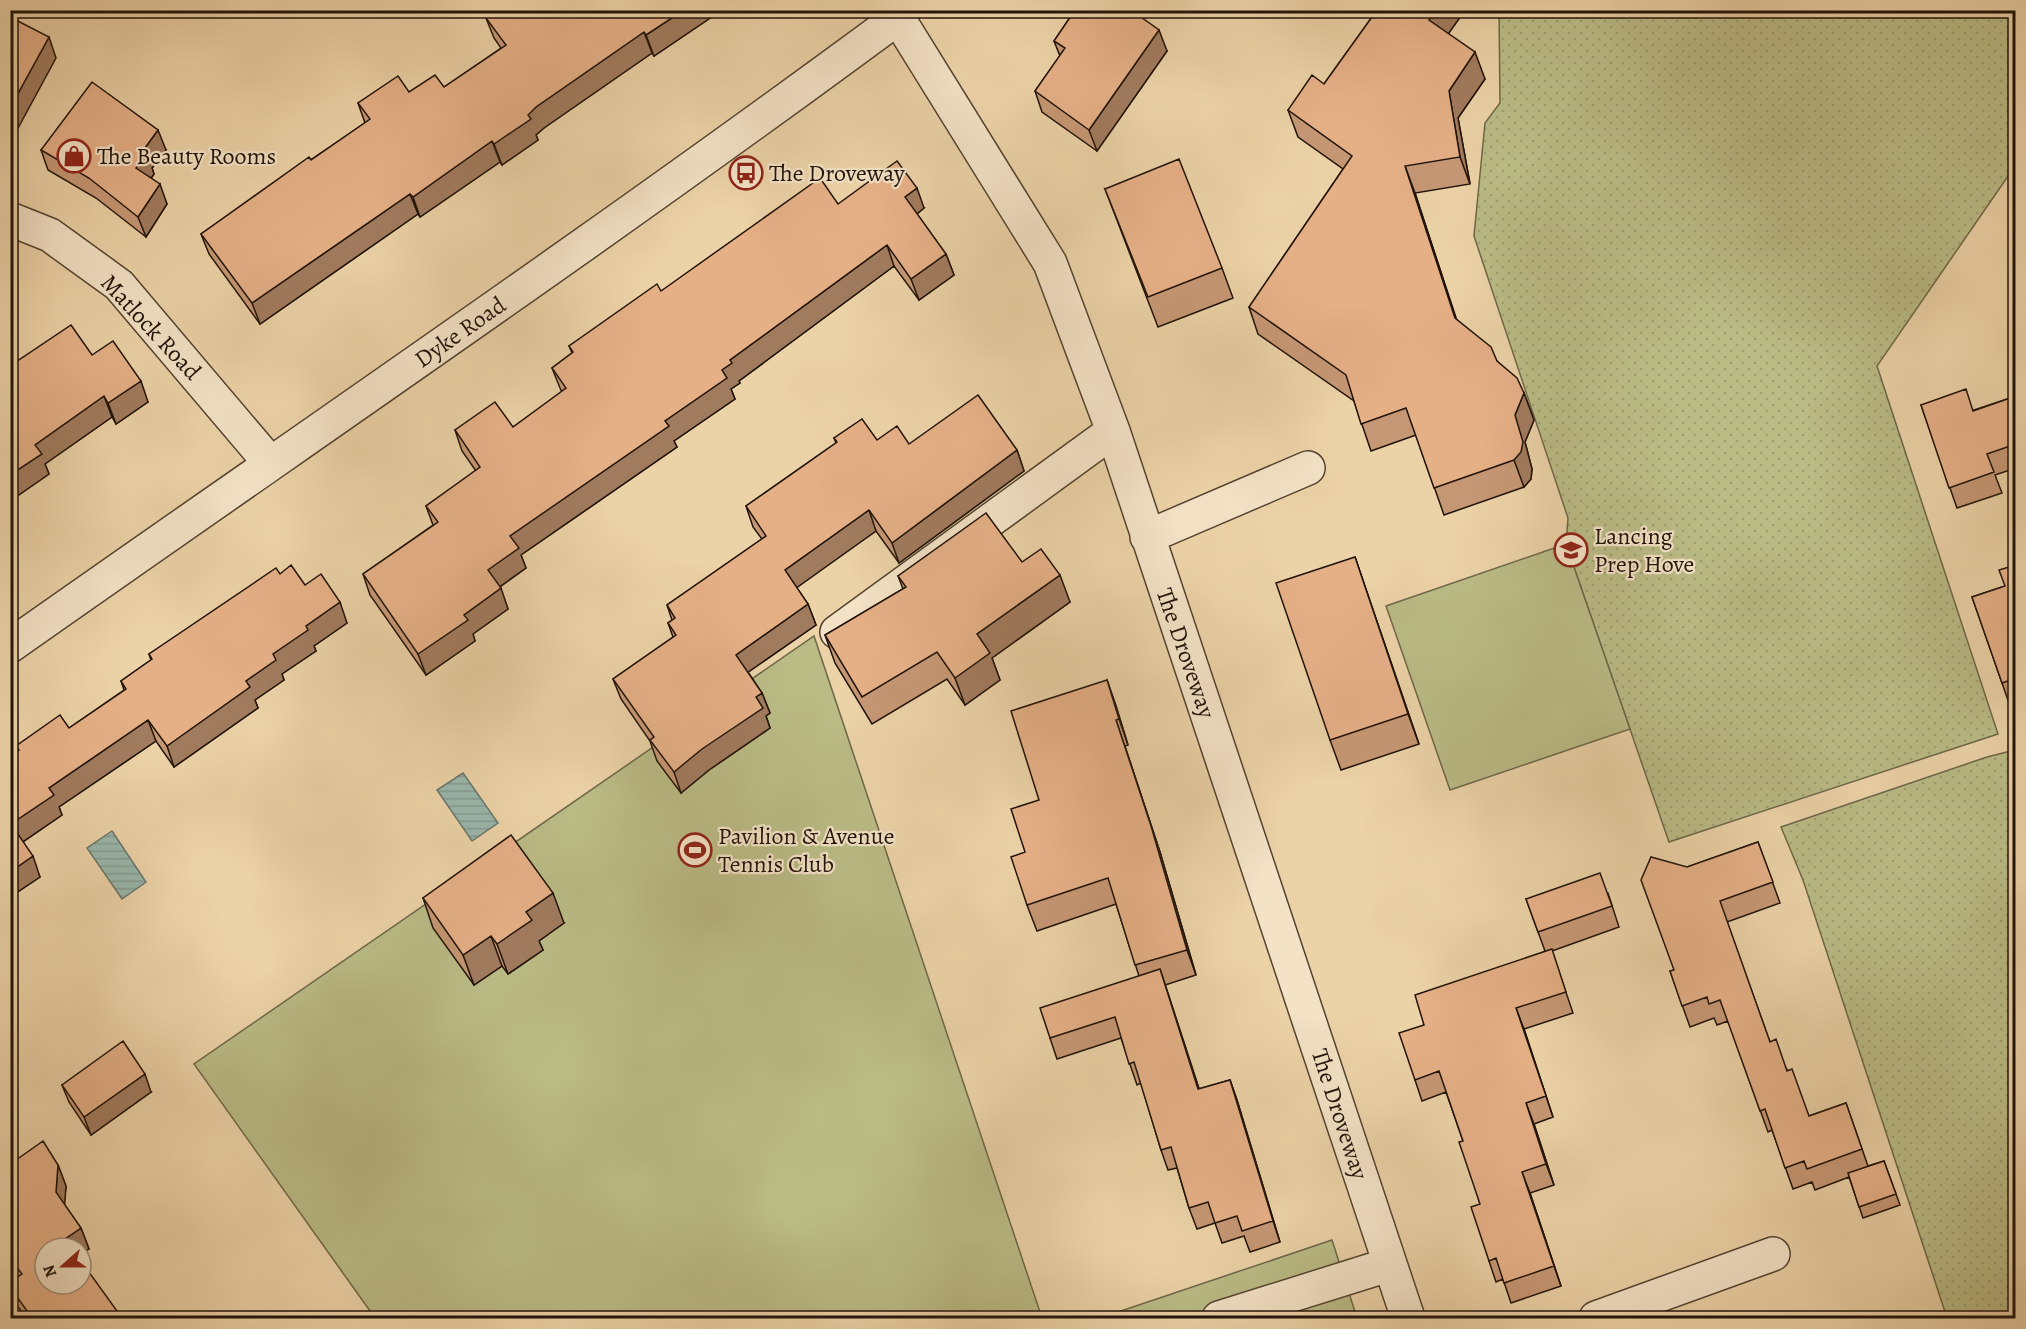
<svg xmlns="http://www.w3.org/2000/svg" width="2026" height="1329" viewBox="0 0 2026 1329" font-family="Alegreya,serif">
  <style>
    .park { fill: url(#park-dots); stroke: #6d6748; stroke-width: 1.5 }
    .pitch { fill: #babb85; stroke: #6d6748; stroke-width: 1.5 }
    .water { fill: url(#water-rules); stroke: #69756b; stroke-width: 1.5 }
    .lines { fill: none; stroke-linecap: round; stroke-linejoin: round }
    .minor-casing { stroke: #534331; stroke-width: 36 }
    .minor { stroke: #f3e2c6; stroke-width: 33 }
    .wall { fill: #c69774; stroke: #20130a; stroke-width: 1.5 }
    .shaded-wall { fill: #a17b5e; stroke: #20130a; stroke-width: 1.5 }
    .building { fill: #e6b087; stroke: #20130a; stroke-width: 1.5 }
    .labels { text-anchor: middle; stroke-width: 4.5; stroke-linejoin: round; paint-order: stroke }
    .poi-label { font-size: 24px; fill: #20130a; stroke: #f3e2c6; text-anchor: start }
    .street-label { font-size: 24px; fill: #20130a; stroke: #f3e2c6 }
  </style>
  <defs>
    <pattern id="park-dots" width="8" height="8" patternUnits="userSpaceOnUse" patternTransform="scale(1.5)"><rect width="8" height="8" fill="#babb85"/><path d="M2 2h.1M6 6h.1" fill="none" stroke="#a0a072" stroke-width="1.8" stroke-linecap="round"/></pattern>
    <pattern id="water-rules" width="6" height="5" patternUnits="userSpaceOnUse" patternTransform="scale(1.5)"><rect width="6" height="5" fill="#99b7ac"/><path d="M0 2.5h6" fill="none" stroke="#849c93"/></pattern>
  </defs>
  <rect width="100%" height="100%" fill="#ecd2a7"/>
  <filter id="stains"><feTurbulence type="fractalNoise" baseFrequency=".00333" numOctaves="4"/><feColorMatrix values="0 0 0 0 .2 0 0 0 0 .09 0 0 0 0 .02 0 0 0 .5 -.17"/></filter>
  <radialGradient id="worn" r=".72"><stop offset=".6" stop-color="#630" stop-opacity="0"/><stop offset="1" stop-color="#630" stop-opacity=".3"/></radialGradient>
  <path class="park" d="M 1499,11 L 2015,11 L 2015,166 L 1877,366 L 1998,734 L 1669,842 L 1566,544 L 1568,518 L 1474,236 L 1485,123 L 1500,103 Z
    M 2015,750 L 2015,1318 L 1947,1318 L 1803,880 L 1781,827 L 1987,757 Z"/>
  <path class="pitch" d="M 1566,544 L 1630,729 L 1450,790 L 1386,606 Z
    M 814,636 L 1042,1318 L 375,1318 L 194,1064 Z
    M 1332,1240 L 1357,1318 L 1100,1318 Z"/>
  <path class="water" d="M 463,773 L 498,823 L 472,841 L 437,790 Z
    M 112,831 L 146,882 L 122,899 L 87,848 Z"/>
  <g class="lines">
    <g class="minor-casing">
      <path id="minor" d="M 893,10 L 1050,263 L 1113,431 L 1408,1318
        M 10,219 L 50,235 L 119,285 L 270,463
        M 1147,537 L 1308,468
        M 837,632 L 1113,431
        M 10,646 C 307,437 607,233 899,17 L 904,10
        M 1219,1318 L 1388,1265
        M 1596,1318 L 1773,1254"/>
    </g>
    <use href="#minor" class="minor"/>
  </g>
  <path class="wall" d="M 497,10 L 722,10 L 654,56 L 652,53 L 544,128 L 536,135 L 538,140 L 502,165 L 500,162 L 420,217 L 418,214 L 260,324 L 209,254 L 201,234 L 365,123 L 358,103 L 409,92 L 444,87 L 501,48 L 494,38 L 486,18 Z
    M 1075,10 L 1147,10 L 1142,18 L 1167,51 L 1097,151 L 1042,112 L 1035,91 L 1060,56 L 1054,41 Z
    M 1377,10 L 1462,10 L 1463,13 L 1448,34 L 1485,79 L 1458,118 L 1470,184 L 1415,193 L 1456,319 L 1497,361 L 1524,393 L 1534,420 L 1525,442 L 1532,469 L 1531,479 L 1524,487 L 1444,515 L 1416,435 L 1371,451 L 1354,401 L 1258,334 L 1249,307 L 1343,169 L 1298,137 L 1288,110 L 1324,84 Z
    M 41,150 L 166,150 L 152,168 L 154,174 L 151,178 L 167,204 L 146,237 L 96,198 L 48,170 Z
    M 1105,189 L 1222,268 L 1233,298 L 1158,327 Z
    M 838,204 L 924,208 L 917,214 L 946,254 L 954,275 L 919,300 L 894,266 L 739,381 L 740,383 L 731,389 L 735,399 L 674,441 L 677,447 L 521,555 L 526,568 L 500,587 L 508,609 L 473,634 L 475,641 L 426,675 L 370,595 L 363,574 L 433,525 L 426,506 L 476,471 L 462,451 L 455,430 L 513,427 L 562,392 L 560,388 L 552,368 L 572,353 L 569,346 L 661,291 Z
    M 92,355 L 148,402 L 116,424 L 112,417 L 45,464 L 49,474 L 10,501 Z
    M 2016,396 L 2016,468 L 1995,475 L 2002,493 L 1957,508 L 1921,405 L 1974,410 Z
    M 834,438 L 877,440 L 909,444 L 1017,450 L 1024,471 L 899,563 L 876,531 L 796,587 L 808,604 L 816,625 L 748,672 L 762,693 L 770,713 L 766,716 L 770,728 L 709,770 L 681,793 L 657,761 L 650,741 L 621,699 L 613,679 L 673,637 L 668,623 L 672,620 L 667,605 L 762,539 L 753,527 L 746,506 L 836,443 Z
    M 1355,557 L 1419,744 L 1341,770 L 1330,740 Z
    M 1022,562 L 1070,602 L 992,658 L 1000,680 L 965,705 L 947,679 L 872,724 L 835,663 L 825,635 L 903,589 L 898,576 Z
    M 2016,565 L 2016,701 L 2009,703 L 1972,597 L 2005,586 Z
    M 280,574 L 305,585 L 347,623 L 314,646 L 316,651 L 282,674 L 284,680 L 255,700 L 258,708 L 174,767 L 156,741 L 59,807 L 62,815 L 23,842 L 40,877 L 10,897 L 18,750 L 16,746 L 69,728 L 124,690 L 121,681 L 151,660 L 149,654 Z
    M 1107,680 L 1116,706 L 1128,745 L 1125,746 L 1160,852 L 1196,975 L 1165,985 L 1199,1089 L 1230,1080 L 1237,1100 L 1280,1242 L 1250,1252 L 1244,1236 L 1222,1243 L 1215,1223 L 1197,1229 L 1189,1208 L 1177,1168 L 1168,1170 L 1161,1150 L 1141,1083 L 1137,1085 L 1121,1038 L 1057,1059 L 1050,1038 L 1139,976 L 1116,904 L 1037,931 L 1027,905 L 1025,852 L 1039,800 Z
    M 1758,842 L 1780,903 L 1727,922 L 1770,1042 L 1788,1071 L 1809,1116 L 1846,1103 L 1868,1166 L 1884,1161 L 1900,1205 L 1863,1218 L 1849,1177 L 1815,1190 L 1812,1182 L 1793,1189 L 1772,1130 L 1768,1132 L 1728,1021 L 1717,1025 L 1714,1018 L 1690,1027 L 1670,971 L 1674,970 L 1687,867 Z
    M 1608,893 L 1619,927 L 1552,951 L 1573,1013 L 1524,1029 L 1553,1117 L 1534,1124 L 1554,1185 L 1530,1193 L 1561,1286 L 1511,1303 L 1503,1279 L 1496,1282 L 1489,1261 L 1480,1204 L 1463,1141 L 1446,1092 L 1422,1101 L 1415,1080 L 1424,1025 L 1545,951 L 1526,899 Z
    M 423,898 L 564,923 L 539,941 L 543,950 L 508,974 L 502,966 L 474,985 L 433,928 Z
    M 62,1085 L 151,1092 L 91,1135 L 69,1102 Z
    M 10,1153 L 16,1160 L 58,1165 L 66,1186 L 64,1204 L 81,1228 L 89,1249 L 45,1248 L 122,1318 L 26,1318 L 16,1304 L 10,1290 L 10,1282 L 17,1278 L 10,1268 Z"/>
  <path class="shaded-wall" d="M 684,10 L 722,10 L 654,56 L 646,35 Z
    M 1128,10 L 1147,10 L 1134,29 Z
    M 1436,10 L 1462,10 L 1463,13 L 1439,47 L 1429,20 Z
    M 1159,30 L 1167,51 L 1097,151 L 1089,130 Z
    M 644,32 L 652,53 L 544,128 L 536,135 L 538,140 L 502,165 L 494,144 L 536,107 Z
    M 49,37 L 56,58 L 10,143 L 10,108 Z
    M 1475,52 L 1485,79 L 1458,118 L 1470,184 L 1460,157 L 1449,91 Z
    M 158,130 L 166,150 L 152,168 L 154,174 L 144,188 L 136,168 L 142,152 Z
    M 492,141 L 500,162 L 420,217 L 413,197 Z
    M 1405,166 L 1415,193 L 1465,345 L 1455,318 Z
    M 160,184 L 167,204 L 146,237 L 138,217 Z
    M 917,188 L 924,208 L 912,218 L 905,197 Z
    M 410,194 L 418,214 L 260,324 L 252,303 Z
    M 887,245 L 894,266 L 739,381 L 740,383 L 731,389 L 735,399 L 674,441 L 677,447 L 521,555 L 526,568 L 495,590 L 488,570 L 510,536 L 665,421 L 730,360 Z
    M 946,254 L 954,275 L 919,300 L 911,279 Z
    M 141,381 L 148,402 L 116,424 L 108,403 Z
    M 1524,393 L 1534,420 L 1525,442 L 1532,469 L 1531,479 L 1524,487 L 1514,460 L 1515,415 Z
    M 104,396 L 112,417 L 45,464 L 49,474 L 10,501 L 10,475 L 35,445 Z
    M 1017,450 L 1024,471 L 899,563 L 892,543 Z
    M 869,510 L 876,531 L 792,591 L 785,570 Z
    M 1355,557 L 1365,587 L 1419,744 L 1408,714 Z
    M 1060,575 L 1070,602 L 992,658 L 1000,680 L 965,705 L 955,678 L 977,634 Z
    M 501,588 L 508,609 L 473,634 L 475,641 L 426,675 L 418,654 L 464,615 Z
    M 340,602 L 347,623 L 314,646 L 316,651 L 282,674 L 284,680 L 255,700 L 258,708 L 174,767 L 167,746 L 246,681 L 273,654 L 306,626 Z
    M 808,604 L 816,625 L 744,675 L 736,655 Z
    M 1107,680 L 1116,706 L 1128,745 L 1119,719 Z
    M 762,693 L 770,713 L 766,716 L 770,728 L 709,770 L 681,793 L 674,772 L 756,697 Z
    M 148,720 L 156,741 L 59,807 L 62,815 L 18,845 L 11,824 L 49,788 Z
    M 1116,720 L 1160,852 L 1196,975 L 1187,950 Z
    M 33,856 L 40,877 L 10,897 L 10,872 Z
    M 553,893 L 564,923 L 539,941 L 543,950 L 508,974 L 497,944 L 526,912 Z
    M 491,936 L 502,966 L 474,985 L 463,955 Z
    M 1160,969 L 1167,990 L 1206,1110 L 1198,1089 Z
    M 1516,1008 L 1524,1029 L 1553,1117 L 1546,1096 Z
    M 145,1074 L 151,1092 L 91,1135 L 84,1117 Z
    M 1230,1080 L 1237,1100 L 1280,1242 L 1273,1221 Z
    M 1526,1103 L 1534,1124 L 1554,1185 L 1546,1164 Z
    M 58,1165 L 66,1186 L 64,1213 L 56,1192 Z
    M 1522,1172 L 1530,1193 L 1561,1286 L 1554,1266 Z
    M 81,1228 L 89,1249 L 81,1254 L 81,1248 L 68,1248 L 65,1239 Z"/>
  <path class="building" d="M 497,10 L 684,10 L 646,35 L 644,32 L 536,107 L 528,115 L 531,119 L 494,144 L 492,141 L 413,197 L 410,194 L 252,303 L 201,234 L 309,157 L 311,160 L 370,119 L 358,103 L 398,76 L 409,92 L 435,75 L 444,87 L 506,45 L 486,18 Z
    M 1075,10 L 1131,10 L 1159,30 L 1089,130 L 1035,91 L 1065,48 L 1054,41 Z
    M 1377,10 L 1436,10 L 1429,20 L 1475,52 L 1449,91 L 1460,157 L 1405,166 L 1455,318 L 1491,347 L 1497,361 L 1517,378 L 1524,393 L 1515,415 L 1523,442 L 1521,452 L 1514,460 L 1434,488 L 1406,408 L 1361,424 L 1346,375 L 1249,307 L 1352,156 L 1288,110 L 1312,75 L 1324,84 Z
    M 10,17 L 49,37 L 10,108 Z
    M 92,82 L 158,130 L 142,152 L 146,154 L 136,168 L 160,184 L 138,217 L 89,178 L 41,150 Z
    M 1179,159 L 1222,268 L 1148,297 L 1105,189 Z
    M 897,161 L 917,188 L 905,197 L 946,254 L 911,279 L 887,245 L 730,360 L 732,363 L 722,370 L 727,378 L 665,421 L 669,426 L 510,536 L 519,548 L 488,570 L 501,588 L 464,615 L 468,620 L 418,654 L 363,574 L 438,522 L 426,506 L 480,467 L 455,430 L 495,402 L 513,427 L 566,388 L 552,368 L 573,352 L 569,346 L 657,284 L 661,291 L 820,178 L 838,204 Z
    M 71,325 L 92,355 L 113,341 L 141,381 L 108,403 L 104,396 L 35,445 L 42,454 L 10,475 L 10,366 Z
    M 1966,389 L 1973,411 L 2016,396 L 2016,444 L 1987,454 L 1994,472 L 1949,488 L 1921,405 Z
    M 978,395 L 1017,450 L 892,543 L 869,510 L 785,570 L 808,604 L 736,655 L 762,693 L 756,697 L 763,708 L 702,749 L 674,772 L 650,740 L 654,737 L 613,679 L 676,635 L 668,623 L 675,618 L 667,605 L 766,536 L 746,506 L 837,442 L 834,438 L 862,419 L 877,440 L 897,426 L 909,444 Z
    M 986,513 L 1022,562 L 1041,549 L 1060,575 L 977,634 L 990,653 L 955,678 L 937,652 L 862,697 L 825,635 L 906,587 L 898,576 Z
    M 1355,557 L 1408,714 L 1330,740 L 1276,583 Z
    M 291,565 L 305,585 L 321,574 L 340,602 L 306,626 L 308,630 L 273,654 L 276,660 L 246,681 L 250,687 L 167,746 L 148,720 L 49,788 L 54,795 L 11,824 L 33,856 L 10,872 L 10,755 L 19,750 L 16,746 L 60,715 L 69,728 L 126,689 L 121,681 L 152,659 L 149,654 L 276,568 L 280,574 Z
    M 2016,565 L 2016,678 L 2002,683 L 1972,597 L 2005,586 L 1999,570 Z
    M 1107,680 L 1119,719 L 1116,720 L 1151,826 L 1187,950 L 1135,965 L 1108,878 L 1027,905 L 1011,857 L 1025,852 L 1011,809 L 1039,800 L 1011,711 Z
    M 511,835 L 553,893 L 526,912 L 532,920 L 497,944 L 491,936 L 463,955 L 423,898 Z
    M 1758,842 L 1773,882 L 1720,901 L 1770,1042 L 1776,1039 L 1787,1071 L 1792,1069 L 1809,1116 L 1846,1103 L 1862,1149 L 1807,1169 L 1804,1161 L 1785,1168 L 1765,1109 L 1760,1111 L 1720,1000 L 1709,1004 L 1707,997 L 1682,1006 L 1670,971 L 1674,970 L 1641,880 L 1651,857 L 1687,867 Z
    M 1600,873 L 1612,906 L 1538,932 L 1526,899 Z
    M 1552,949 L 1566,992 L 1516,1008 L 1546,1096 L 1526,1103 L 1546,1164 L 1522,1172 L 1554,1266 L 1504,1283 L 1496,1258 L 1489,1261 L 1471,1207 L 1480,1204 L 1459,1142 L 1463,1141 L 1439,1071 L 1415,1080 L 1399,1033 L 1424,1025 L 1415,995 Z
    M 1160,969 L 1198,1089 L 1230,1080 L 1273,1221 L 1242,1231 L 1237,1216 L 1215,1223 L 1208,1202 L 1189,1208 L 1171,1147 L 1161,1150 L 1134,1062 L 1129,1064 L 1115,1017 L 1050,1038 L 1040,1008 Z
    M 123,1041 L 145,1074 L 84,1117 L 62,1085 Z
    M 43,1141 L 58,1165 L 56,1192 L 81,1228 L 65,1239 L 71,1248 L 45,1248 L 45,1284 L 81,1284 L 81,1261 L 122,1318 L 32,1318 L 10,1287 L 10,1282 L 22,1274 L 10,1258 L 10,1153 L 16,1160 Z
    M 1884,1161 L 1896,1194 L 1859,1207 L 1848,1173 Z"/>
  <defs>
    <g id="shop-ring" transform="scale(1.725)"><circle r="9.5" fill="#f3e2c6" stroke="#8f2418" stroke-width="1.5"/><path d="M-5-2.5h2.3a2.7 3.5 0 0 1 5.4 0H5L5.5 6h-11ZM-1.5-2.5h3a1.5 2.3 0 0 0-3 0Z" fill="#8f2418"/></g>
    <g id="bus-ring" transform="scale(1.725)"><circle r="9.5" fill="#f3e2c6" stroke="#8f2418" stroke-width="1.5"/><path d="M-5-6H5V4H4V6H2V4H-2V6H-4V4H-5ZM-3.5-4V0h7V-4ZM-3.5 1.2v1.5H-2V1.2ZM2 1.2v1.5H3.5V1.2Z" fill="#8f2418"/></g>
    <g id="school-ring" transform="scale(1.725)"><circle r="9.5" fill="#f3e2c6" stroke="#8f2418" stroke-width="1.5"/><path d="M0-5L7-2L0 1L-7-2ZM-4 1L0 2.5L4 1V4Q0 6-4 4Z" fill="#8f2418"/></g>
    <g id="stadium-ring" transform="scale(1.725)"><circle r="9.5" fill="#f3e2c6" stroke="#8f2418" stroke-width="1.5"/><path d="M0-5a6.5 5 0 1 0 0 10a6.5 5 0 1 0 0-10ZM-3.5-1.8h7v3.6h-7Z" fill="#8f2418"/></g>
  </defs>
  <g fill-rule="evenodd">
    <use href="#shop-ring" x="74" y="156"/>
    <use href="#bus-ring" x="746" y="173"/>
    <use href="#school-ring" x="1571" y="550"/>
    <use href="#stadium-ring" x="695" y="850"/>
  </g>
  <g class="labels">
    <g class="poi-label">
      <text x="97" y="164">The Beauty Rooms</text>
      <text x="769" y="181">The Droveway</text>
      <text x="1594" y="544">Lancing<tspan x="1594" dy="28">Prep Hove</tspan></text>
      <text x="718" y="844">Pavilion &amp; Avenue<tspan x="718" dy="28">Tennis Club</tspan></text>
    </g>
    <g class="street-label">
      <text transform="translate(151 327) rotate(47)" y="8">Matlock Road</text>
      <text transform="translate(460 332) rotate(-35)" y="8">Dyke Road</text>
      <text transform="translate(1186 653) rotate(71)" y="8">The Droveway</text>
      <text transform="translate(1340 1114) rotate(72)" y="8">The Droveway</text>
    </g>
  </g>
  <rect width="2026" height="1329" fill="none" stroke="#ecd2a7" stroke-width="36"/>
  <rect x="12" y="12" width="2002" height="1305" fill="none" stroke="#20130a" stroke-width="3"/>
  <rect x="18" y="18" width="1990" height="1293" fill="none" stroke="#20130a" stroke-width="1.5"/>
  <g transform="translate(63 1266) rotate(249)"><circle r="28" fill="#f3e2c6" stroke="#9f8f7b" stroke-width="1.5"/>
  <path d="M0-4.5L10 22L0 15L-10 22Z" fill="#8f2418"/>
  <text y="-9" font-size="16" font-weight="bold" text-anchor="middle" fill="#20130a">N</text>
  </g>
  <rect width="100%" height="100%" filter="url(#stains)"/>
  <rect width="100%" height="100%" fill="url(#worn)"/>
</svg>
